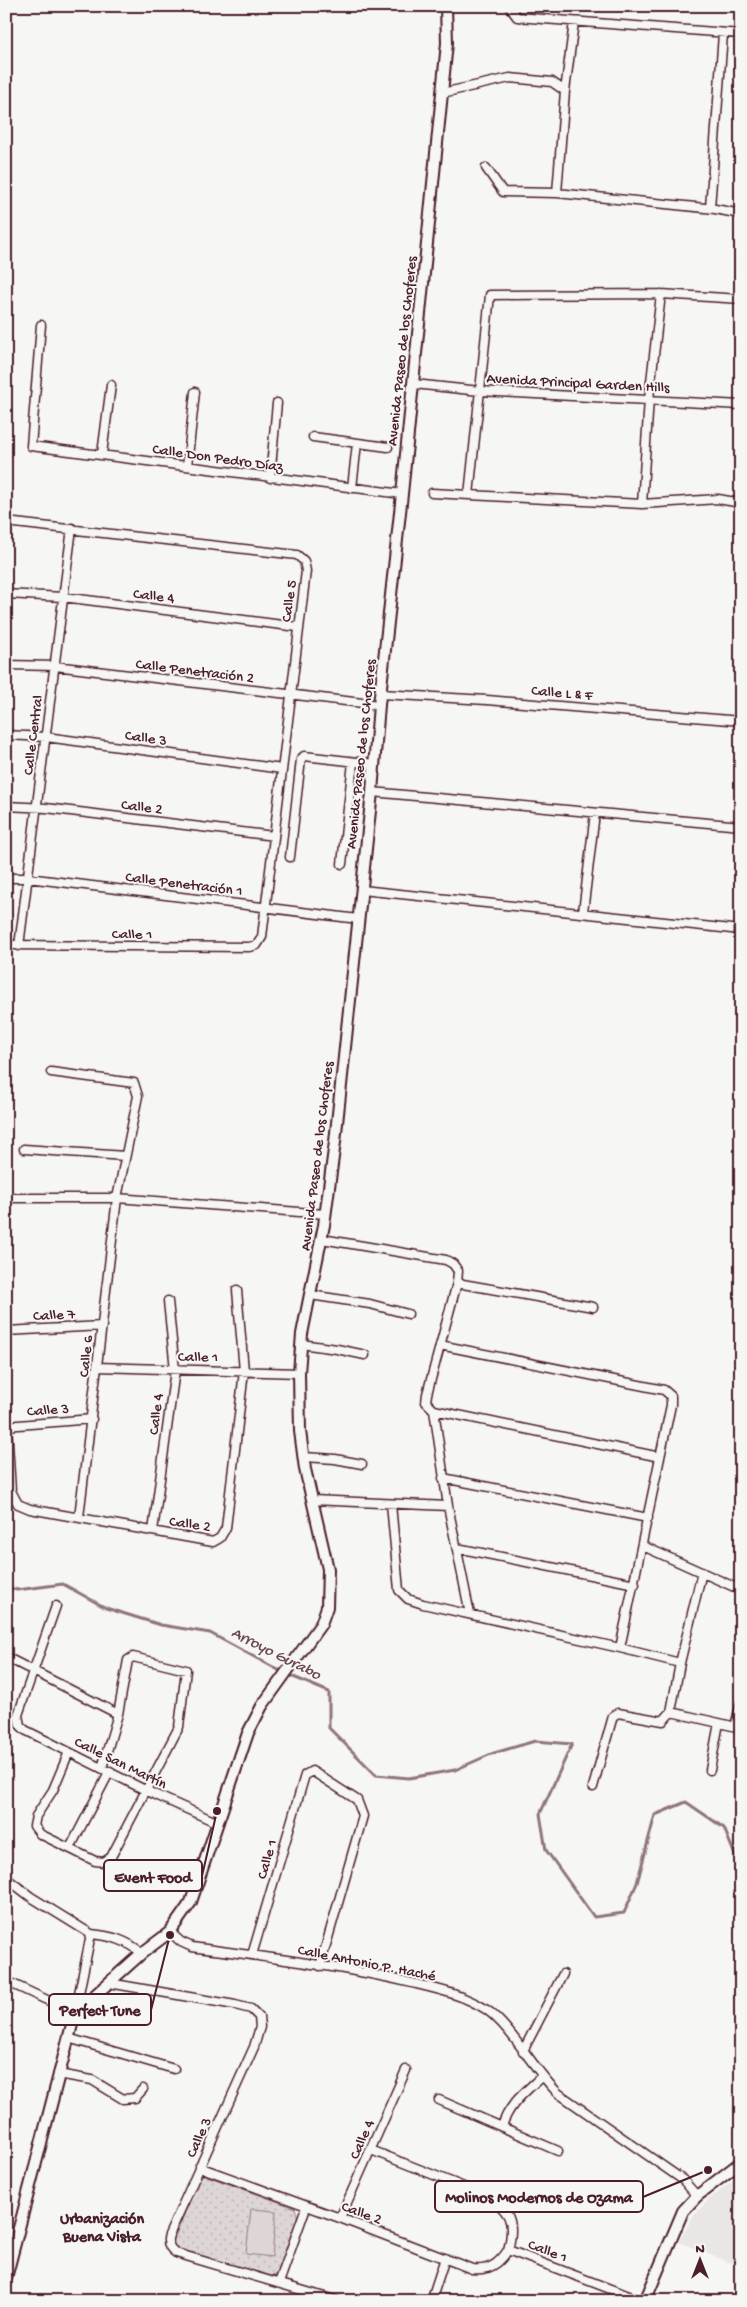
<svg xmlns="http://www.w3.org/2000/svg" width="747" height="2307" viewBox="0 0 747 2307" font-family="'Gochi Hand',sans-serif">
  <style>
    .built { fill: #e9e6e3 }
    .grass { fill: url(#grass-dots); stroke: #947a80 }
    .pitch { fill: #ddd6d5; stroke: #947a80 }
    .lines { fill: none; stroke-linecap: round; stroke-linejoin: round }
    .stream { stroke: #8e747a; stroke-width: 3 }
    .minor-casing { stroke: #4a1f2b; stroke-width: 11 }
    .tertiary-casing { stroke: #4a1f2b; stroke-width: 14 }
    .minor { stroke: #f6f6f2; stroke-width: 8 }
    .tertiary { stroke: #f6f6f2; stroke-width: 10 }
    .labels { text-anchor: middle; stroke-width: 4; stroke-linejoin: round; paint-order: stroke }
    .street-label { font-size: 15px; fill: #4a1f2b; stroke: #f6f6f2 }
    .water-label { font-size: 16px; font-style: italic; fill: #6c4a52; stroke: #f6f6f2 }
    .neighbourhood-label { font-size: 16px; font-weight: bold; fill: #4a1f2b; stroke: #f6f6f2 }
    .leader { fill: none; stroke: #4a1f2b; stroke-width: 2 }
    .callout-dot { fill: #4a1f2b; stroke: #f6f6f2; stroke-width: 2 }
    .callout { fill: #f6f6f2; stroke: #4a1f2b; stroke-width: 2 }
    .callout-label { font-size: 16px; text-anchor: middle; font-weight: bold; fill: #4a1f2b }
  </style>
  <defs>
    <pattern id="grass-dots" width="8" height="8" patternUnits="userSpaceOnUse" patternTransform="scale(1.25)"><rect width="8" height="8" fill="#ddd6d5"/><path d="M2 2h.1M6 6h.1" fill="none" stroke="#bfb7b7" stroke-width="1.8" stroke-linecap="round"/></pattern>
  </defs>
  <rect width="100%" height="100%" fill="#f6f6f2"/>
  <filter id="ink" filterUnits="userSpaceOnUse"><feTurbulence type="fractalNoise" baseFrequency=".02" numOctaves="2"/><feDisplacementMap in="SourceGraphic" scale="10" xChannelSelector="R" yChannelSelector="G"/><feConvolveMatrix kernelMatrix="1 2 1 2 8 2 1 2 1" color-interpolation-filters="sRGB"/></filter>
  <g filter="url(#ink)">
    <path class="built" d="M 738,2177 L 741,2179 L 741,2267 L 679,2242 L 692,2218 L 707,2201 Z"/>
    <path class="grass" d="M 204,2175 L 295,2208 L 298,2218 L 279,2274 L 270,2277 L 178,2250 L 174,2245 L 174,2239 L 198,2181 L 200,2177 Z"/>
    <path class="pitch" d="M 251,2209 L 276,2211 L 272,2257 L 246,2254 Z"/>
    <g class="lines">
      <path class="stream" d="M 6,1587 L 17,1590 L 63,1584 L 106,1608 L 161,1625 L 210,1633 L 284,1673 L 329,1692 L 329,1728 L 376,1775 L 409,1778 L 455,1770 L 491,1754 L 535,1741 L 572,1744 L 540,1814 L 546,1850 L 594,1917 L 624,1913 L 637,1883 L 655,1815 L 686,1802 L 724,1828 L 741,1870"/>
      <g class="minor-casing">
        <path id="minor" d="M 509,6 L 517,17 L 741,34
          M 442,93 L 510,78 L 552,82 L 565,91
          M 486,168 L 503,192 L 557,193 L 715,209 L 741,214
          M 557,193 L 565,91 L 574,22
          M 710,208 L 723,34
          M 41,325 L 31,446 L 402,494
          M 414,384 L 480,391 L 741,405
          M 313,437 L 388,447
          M 102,454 L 111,385
          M 187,466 L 195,392
          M 270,478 L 277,403
          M 352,488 L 357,443
          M 432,493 L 642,504 L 718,499 L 741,503
          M 469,495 L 490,295 L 661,294 L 741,299
          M 642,504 L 649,399 L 661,294
          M 6,522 L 297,555 L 304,561 L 306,571 L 262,937 L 257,945 L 249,947 L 6,945
          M 6,594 L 63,597 L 298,627
          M 6,665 L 55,666 L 379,705
          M 381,694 L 487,700 L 741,721
          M 6,735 L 46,737 L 282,769
          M 372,792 L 741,826
          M 6,806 L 46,808 L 274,836
          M 290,857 L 301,759 L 304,756 L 375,764
          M 342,864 L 353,762
          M 6,878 L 28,878 L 358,919
          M 362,890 L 741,930
          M 583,912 L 595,813
          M 19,946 L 72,528
          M 51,1072 L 134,1083 L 138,1096 L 117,1198 L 79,1517
          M 24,1149 L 125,1156
          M 6,1198 L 117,1198 L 325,1214
          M 322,1239 L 446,1260 L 453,1264 L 458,1271 L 457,1283 L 427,1394 L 426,1402 L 434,1410 L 660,1457
          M 457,1283 L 593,1307
          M 310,1295 L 370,1304 L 408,1314
          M 6,1331 L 102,1326
          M 301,1344 L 337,1349 L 365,1355
          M 440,1345 L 664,1390 L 671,1396 L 671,1405 L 620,1648
          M 97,1367 L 299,1373
          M 434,1410 L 448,1506 L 470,1614
          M 6,1426 L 92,1419
          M 7,1426 L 11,1491 L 18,1504 L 30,1509 L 213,1542 L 220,1538 L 226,1528 L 244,1371 L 237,1290
          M 304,1457 L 335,1459 L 362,1464
          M 443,1478 L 648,1518
          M 312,1500 L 448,1506
          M 391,1504 L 399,1590 L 408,1599 L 423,1604 L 620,1648 L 680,1663
          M 153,1531 L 175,1370 L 168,1301
          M 643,1546 L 741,1590
          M 457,1548 L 635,1584
          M 56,1606 L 18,1715 L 20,1725 L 25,1730 L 145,1790 L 218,1823
          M 6,1657 L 118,1714
          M 671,1712 L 741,1728
          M 735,1726 L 741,1703
          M 69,1752 L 53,1790 L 36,1816 L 34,1826 L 40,1834 L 95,1861 L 104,1862 L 111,1857 L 179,1727 L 186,1670 L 133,1657 L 128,1660 L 118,1714 L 102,1768
          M 710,1770 L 719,1723
          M 593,1787 L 613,1716 L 618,1713 L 663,1721 L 671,1712 L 680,1663 L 702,1572
          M 70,1848 L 110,1771
          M 6,1878 L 31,1897 L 91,1934 L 75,2013 L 6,1981
          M 170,1932 L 181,1942 L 192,1947 C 265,1957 340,1966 412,1983 C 437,1989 465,1995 487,2010 C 512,2028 534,2070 558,2093 L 683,2180 L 697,2196
          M 91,1934 C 112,1936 126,1940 142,1953
          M 252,1955 L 305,1775 L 312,1771 L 357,1800 L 363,1816 L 320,1966
          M 109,1983 L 235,2005 L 251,2009 L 259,2017 L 260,2027 L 254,2047 L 169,2235 C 166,2243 169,2248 176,2253 L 338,2301
          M 68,2038 L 174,2069
          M 523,2051 L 563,1974
          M 58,2074 L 92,2080 L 123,2099 L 135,2098 L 143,2089
          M 439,2100 L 558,2151
          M 502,2127 C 508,2105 525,2092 541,2077
          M 371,2150 L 484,2195 C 509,2209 516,2220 508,2250 L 642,2301
          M 199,2167 L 340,2218 L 472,2269 C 489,2271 499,2264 508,2250
          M 340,2218 L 406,2070
          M 279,2283 L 306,2207
          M 431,2301 L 445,2258
          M 458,2301 L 468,2301"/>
      </g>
      <g class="tertiary-casing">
        <path id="tertiary" d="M 6,2278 L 75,2013 L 142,1953 L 170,1932 L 191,1902 L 248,1733 L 262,1706 L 321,1624 L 327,1607 L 328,1569 L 305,1469 L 300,1431 L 299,1373 L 302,1334 L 324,1225 L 335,1142 L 372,792 L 379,705 L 402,494 L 447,43 L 446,6
          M 645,2301 L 683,2211 L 697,2196 L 741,2162"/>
      </g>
      <use href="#minor" class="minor"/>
      <use href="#tertiary" class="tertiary"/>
    </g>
  </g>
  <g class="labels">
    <g class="street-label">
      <text transform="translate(401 351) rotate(-84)" y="5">Avenida Paseo de los Choferes</text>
      <text transform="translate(578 382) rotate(3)" y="5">Avenida Principal Garden Hills</text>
      <text transform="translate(218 457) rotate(8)" y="5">Calle Don Pedro Díaz</text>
      <text transform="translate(154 595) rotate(7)" y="5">Calle 4</text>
      <text transform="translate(288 601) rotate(-82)" y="5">Calle 5</text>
      <text transform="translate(195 670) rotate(7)" y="5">Calle Penetración 2</text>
      <text transform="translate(562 692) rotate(5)" y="5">Calle L &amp; F</text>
      <text transform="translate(32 735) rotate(-83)" y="5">Calle Central</text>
      <text transform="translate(146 737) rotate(8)" y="5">Calle 3</text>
      <text transform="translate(360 754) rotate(-84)" y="5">Avenida Paseo de los Choferes</text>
      <text transform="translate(142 806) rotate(7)" y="5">Calle 2</text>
      <text transform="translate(184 883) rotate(7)" y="5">Calle Penetración 1</text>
      <text x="132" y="938">Calle 1</text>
      <text transform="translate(316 1156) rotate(-83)" y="5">Avenida Paseo de los Choferes</text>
      <text transform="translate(54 1314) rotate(-3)" y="5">Calle 7</text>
      <text transform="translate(85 1356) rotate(-84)" y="5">Calle 6</text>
      <text transform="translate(198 1356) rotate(1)" y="5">Calle 1</text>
      <text transform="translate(48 1409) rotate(-4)" y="5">Calle 3</text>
      <text transform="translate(155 1414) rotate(-83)" y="5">Calle 4</text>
      <text transform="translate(190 1523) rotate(8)" y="5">Calle 2</text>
      <text transform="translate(121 1762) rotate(26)" y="5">Calle San Martín</text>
      <text transform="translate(266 1859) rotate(-74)" y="5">Calle 1</text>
      <text transform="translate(367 1962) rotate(11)" y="5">Calle Antonio P. Haché</text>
      <text transform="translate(198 2137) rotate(-66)" y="5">Calle 3</text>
      <text transform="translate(361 2139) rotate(-66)" y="5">Calle 4</text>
      <text transform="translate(362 2212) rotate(20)" y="5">Calle 2</text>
      <text transform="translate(548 2250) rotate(21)" y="5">Calle 1</text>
    </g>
    <g class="water-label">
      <text transform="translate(277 1652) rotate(27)" y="6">Arroyo Gurabo</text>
    </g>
    <g class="neighbourhood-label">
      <text x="102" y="2223">Urbanización<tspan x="102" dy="18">Buena Vista</tspan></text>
    </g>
  </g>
  <path class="leader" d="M217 1811L202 1876M170 1935L151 2010M708 2170L643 2197"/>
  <g class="callout-dot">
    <circle cx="217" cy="1811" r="5"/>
    <circle cx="170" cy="1935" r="5"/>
    <circle cx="708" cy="2170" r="5"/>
  </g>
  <g class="callout">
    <rect x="104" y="1860" width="98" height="31" rx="5"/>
    <rect x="49" y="1994" width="102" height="31" rx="5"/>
    <rect x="435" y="2181" width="208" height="31" rx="5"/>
  </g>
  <g class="callout-label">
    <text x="153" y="1882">Event Food</text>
    <text x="100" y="2015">Perfect Tune</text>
    <text x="539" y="2202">Molinos Modernos de Ozama</text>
  </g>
  <rect width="747" height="2307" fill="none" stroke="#f6f6f2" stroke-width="25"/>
  <rect x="12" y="12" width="722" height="2282" fill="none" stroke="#4a1f2b" stroke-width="2" filter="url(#ink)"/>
  <g transform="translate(700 2260)" stroke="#f6f6f2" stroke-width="4" paint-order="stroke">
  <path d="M0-4L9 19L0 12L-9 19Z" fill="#4a1f2b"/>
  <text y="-8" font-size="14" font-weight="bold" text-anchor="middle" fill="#4a1f2b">N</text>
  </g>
</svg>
